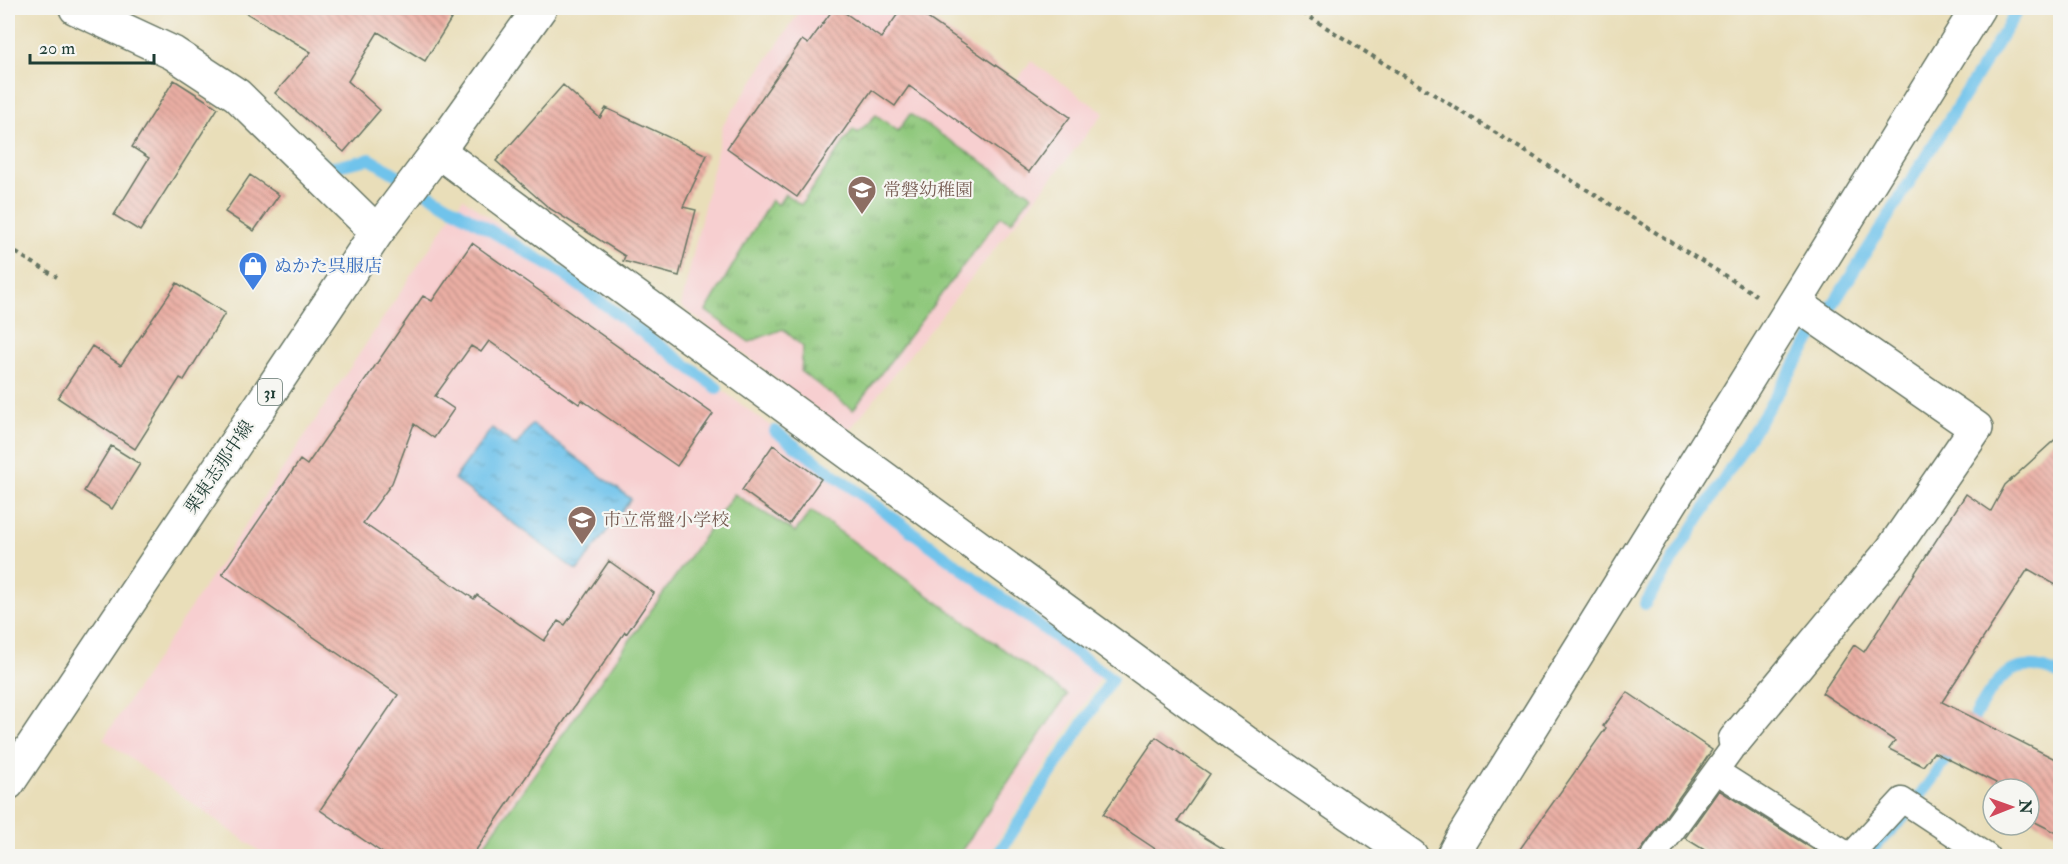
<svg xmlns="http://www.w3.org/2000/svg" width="2068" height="864" viewBox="0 0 2068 864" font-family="'IM FELL Double Pica','Noto Serif JP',serif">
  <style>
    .built { fill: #f7cfd0 }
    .park { fill: url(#park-tufts); stroke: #578258; stroke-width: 1.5 }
    .garden { fill: #8fc87c; stroke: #578258; stroke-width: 1.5 }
    .water { fill: url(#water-ripples); stroke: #478090; stroke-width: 1.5 }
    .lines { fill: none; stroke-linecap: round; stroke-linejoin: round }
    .stream { stroke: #6fc3eb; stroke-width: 12 }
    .building { fill: url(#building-back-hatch) }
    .service-casing { stroke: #667563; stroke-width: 27 }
    .minor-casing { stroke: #667563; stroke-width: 36 }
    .primary-casing { stroke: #667563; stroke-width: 36 }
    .path { stroke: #667563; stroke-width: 4; stroke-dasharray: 4.5 4.5; stroke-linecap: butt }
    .service { stroke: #fff; stroke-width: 24 }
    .minor { stroke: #fff; stroke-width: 33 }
    .primary { stroke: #fff; stroke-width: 33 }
    .labels { text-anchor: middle; stroke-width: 4.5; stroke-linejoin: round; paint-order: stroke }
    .shield { fill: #f6f6f2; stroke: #60746d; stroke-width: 1.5 }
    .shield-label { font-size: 16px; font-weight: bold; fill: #1f3d34 }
    .education-label { font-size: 18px; fill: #785e54; stroke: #f6f6f2; text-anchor: start }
    .shop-label { font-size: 18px; fill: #366cbe; stroke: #f6f6f2; text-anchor: start }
    .street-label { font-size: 18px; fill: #1f3d34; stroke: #f6f6f2 }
  </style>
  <defs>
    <pattern id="park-tufts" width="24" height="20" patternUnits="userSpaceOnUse" patternTransform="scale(1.5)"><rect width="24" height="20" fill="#8fc87c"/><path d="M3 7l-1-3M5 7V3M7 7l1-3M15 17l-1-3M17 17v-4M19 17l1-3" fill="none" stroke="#74a466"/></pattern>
    <pattern id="water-ripples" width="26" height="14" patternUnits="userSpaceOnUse" patternTransform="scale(1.5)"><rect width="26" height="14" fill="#6fc3eb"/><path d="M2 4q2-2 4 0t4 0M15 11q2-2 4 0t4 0" fill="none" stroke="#5ba0bf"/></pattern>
    <pattern id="building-back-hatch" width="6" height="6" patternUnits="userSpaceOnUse" patternTransform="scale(1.5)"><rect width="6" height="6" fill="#ebafa4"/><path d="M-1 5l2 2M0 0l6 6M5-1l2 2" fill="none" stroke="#be9086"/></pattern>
  </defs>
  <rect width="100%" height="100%" fill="#f6f6f2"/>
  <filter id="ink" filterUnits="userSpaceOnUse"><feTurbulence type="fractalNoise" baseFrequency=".0167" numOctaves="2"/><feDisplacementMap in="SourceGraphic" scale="12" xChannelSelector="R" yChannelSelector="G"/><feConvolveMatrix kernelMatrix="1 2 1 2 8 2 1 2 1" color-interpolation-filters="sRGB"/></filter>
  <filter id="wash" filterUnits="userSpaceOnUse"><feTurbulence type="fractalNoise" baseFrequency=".008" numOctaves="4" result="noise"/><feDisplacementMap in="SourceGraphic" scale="24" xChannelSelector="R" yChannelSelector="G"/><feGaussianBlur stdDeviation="1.35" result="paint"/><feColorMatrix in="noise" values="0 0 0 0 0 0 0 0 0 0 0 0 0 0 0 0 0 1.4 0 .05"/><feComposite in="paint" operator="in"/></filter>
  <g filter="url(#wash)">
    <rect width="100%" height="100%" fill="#e9deb9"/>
    <path class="built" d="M 802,8 L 916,8 L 1017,80 L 1031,61 L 1104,113 L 847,433 L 681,306 L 723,125 Z
      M 463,198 L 1104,673 L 988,856 L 266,856 L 103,739 Z"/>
    <path class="park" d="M 910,114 L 1032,195 L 1011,222 L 1001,216 L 853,410 L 801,372 L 803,347 L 783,329 L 749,342 L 706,311 L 771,200 L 778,205 L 785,194 L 801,205 L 853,129 L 858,133 L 876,115 L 898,131 Z"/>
    <path class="garden" d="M 734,494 L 795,532 L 811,511 L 1067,695 L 958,856 L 476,856 Z"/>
    <path class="water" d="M 532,424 L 631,499 L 577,571 L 454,479 L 492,428 L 516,446 Z"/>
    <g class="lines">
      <path class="stream" d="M 321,161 L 328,168 L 370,159 L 562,273 L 717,388
        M 775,431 L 1112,679 L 997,856
        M 1645,604 L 2019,8
        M 1965,732 C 1991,692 2004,648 2060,675
        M 1874,847 L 1907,814 L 1955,747"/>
    </g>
    <g id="blocks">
      <path class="building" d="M 238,8 L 458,8 L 425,61 L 378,32 L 348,81 L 380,110 L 344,152 L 275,93 L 311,52 Z
        M 834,8 L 838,8 L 881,38 L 902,8 L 913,8 L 1070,117 L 1029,172 L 909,86 L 895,106 L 872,90 L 797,197 L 727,148 L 802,40 L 808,44 Z
        M 174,80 L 218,108 L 140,231 L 114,215 L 149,158 L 132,147 Z
        M 563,85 L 600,118 L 606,108 L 707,155 L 683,207 L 696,210 L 679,276 L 623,261 L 625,256 L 549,208 L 496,161 Z
        M 250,175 L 279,195 L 254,231 L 225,212 Z
        M 472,243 L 713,414 L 677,466 L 582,400 L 579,404 L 489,341 L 481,352 L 471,346 L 435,396 L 454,409 L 434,438 L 414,424 L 392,483 L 363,523 L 474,599 L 477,595 L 544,641 L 558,621 L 565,625 L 609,561 L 654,593 L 627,633 L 625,632 L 472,856 L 387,856 L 320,810 L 398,695 L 222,574 L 300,460 L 307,465 L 423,296 L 432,301 Z
        M 177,283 L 225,313 L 184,380 L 180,378 L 135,449 L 58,398 L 92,346 L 121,365 Z
        M 2061,434 L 2061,588 L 2028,569 L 1942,702 L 2061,762 L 2061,835 L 2029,819 L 2029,789 L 1994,789 L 1996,783 L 1934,752 L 1923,766 L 1889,749 L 1895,741 L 1822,693 L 1854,645 L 1864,652 L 1966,494 L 1991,511 L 2005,485 Z
        M 773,445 L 821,479 L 789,524 L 742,490 Z
        M 111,446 L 140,464 L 112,509 L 84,491 Z
        M 1627,692 L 1712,750 L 1700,768 L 1637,856 L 1515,856 L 1606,728 L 1603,726 Z
        M 1156,737 L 1210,774 L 1178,821 L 1235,856 L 1166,856 L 1103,814 Z
        M 1719,790 L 1824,856 L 1714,856 L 1685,838 Z"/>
    </g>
  </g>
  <g filter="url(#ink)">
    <use href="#blocks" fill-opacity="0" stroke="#667563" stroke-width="1.5"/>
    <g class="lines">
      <g class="service-casing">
        <path id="service" d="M 1716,771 L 1845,853 L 1854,852 L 1902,800 L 1987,856
          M 1654,856 L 1731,750 L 1735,740"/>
      </g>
      <g class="minor-casing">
        <path id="minor" d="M 76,8 L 173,53 L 237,95 L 377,232
          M 438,151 L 562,243 L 1245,742 L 1411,856
          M 1735,740 L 1892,550 L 1976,428 L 1795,303
          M 1453,856 L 1462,839 L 1978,8"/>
      </g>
      <g class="primary-casing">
        <path id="primary" d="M 8,783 L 377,232 L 438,151 L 540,8"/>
      </g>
      <path class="path" d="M 1295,8 L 1756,295
        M 8,248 L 57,277"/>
      <use href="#service" class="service"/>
      <use href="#minor" class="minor"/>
      <use href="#primary" class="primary"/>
    </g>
  </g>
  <defs>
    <g id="school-pin" transform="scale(1.5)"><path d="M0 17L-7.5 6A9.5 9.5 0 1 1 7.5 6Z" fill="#8d6e63" stroke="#f6f6f2"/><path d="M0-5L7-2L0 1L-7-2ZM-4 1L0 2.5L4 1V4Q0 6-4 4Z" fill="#fff"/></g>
    <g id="shop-pin" transform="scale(1.5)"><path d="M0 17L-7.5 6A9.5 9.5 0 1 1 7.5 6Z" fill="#3f7fe0" stroke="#f6f6f2"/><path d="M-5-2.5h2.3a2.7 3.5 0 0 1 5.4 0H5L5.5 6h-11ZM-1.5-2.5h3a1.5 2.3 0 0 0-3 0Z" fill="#fff"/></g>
  </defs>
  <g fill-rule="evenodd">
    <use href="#school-pin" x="862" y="190"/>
    <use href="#shop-pin" x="253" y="266"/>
    <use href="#school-pin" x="582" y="520"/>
  </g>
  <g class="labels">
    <rect class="shield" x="258" y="379" width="24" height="26" rx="4.5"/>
    <g class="shield-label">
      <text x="270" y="398">31</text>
    </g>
    <g class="education-label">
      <text x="883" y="196">常磐幼稚園</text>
      <text x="603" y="526">市立常盤小学校</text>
    </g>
    <g class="shop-label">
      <text x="274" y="272">ぬかた呉服店</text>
    </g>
    <g class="street-label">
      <text transform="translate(219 467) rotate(-56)" y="6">栗東志那中線</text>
    </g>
  </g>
  <rect width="2068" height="864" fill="none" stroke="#f6f6f2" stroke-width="30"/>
  <g transform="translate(2011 807) rotate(89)"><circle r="28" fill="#f6f6f2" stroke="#a0aca6" stroke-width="1.5"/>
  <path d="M0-4.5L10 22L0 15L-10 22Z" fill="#d1495b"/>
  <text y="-9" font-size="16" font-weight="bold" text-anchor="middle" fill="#1f3d34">N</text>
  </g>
  <path d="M30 54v9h124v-9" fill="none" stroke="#1f3d34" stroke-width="3"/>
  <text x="39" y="54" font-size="18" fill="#1f3d34" stroke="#f6f6f2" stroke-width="4.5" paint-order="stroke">20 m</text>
</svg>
